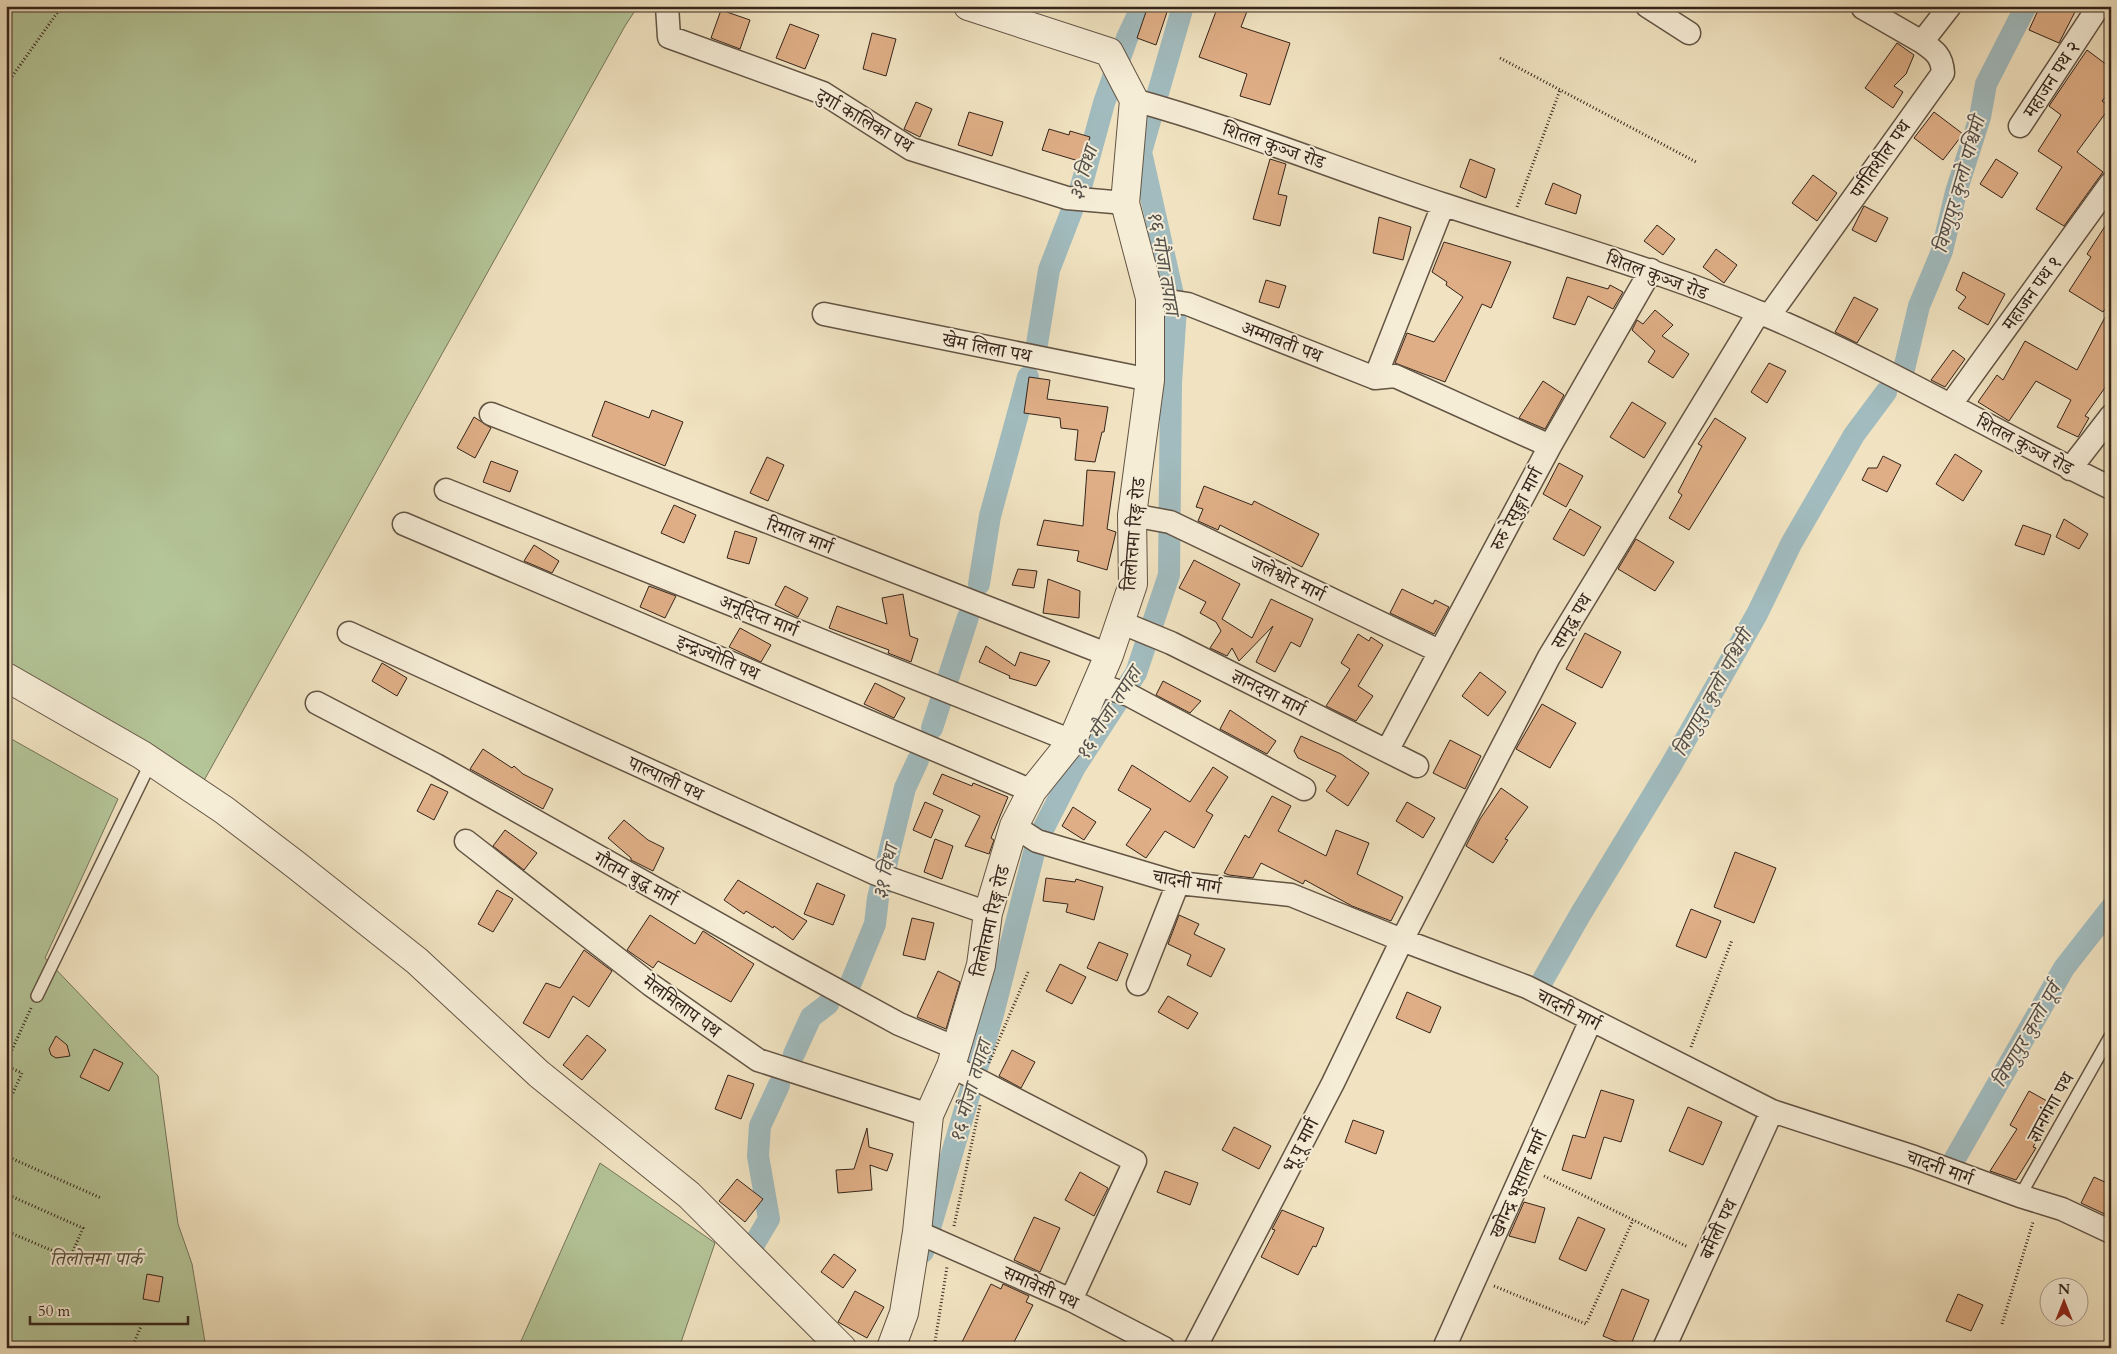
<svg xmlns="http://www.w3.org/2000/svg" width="2117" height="1354" viewBox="0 0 2117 1354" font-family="Cardo,'Noto Serif Devanagari',serif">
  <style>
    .green { fill: #b4c598; stroke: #74745a }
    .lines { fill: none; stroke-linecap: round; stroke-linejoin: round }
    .canal { stroke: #a1bbbe; stroke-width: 22 }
    .building { fill: #dfae86; stroke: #34241b }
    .service-casing { stroke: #635444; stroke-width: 14 }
    .minor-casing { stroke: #635444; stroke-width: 25 }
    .tertiary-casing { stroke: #635444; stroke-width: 30 }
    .path { stroke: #34241b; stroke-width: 3; stroke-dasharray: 1 2.5; stroke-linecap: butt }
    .service { stroke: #f6edd7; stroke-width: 11 }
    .minor { stroke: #f6edd7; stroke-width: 22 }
    .tertiary { stroke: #f6edd7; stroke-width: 28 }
    .labels { text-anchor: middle; stroke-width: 4; stroke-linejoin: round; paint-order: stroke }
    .street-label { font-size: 19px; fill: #34241b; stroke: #f6edd7 }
    .park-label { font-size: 19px; font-style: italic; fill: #544c3a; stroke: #f6edd7 }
    .water-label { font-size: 20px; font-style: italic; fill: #55514c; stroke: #f6edd7 }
  </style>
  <rect width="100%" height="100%" fill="#f1e3c1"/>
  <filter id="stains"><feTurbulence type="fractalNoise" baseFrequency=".004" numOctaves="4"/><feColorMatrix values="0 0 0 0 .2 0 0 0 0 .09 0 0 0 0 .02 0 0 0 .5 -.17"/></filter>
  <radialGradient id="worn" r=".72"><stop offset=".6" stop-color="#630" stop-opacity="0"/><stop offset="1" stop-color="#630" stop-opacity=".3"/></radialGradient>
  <path class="green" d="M 6,6 L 638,6 L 625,26 L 197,793 L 6,677 Z
    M 6,736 L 118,799 L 45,958 L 158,1076 L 178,1224 L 192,1264 L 206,1348 L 6,1348 Z
    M 600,1163 L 715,1243 L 679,1348 L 518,1348 Z"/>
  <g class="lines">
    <path class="canal" d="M 1037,344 L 1049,270 L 1081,187 L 1104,103 L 1127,38 L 1142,6
      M 1904,369 L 1919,306 L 1942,251 L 1956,192 L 1980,117 L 1986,84 L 2026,6
      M 979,584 L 990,516 L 1028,377
      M 932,728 L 968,617
      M 850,985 L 875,924 L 878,898 L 905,788 L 918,760
      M 1536,992 L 1580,915 L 1670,767 L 1757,614 L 1791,544 L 1854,435 L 1886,392
      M 794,1054 L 811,1017 L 828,1004
      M 1949,1169 L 2064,968 L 2111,908
      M 753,1246 L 769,1219 L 758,1156 L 760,1126 L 779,1085
      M 923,1252 L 993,1014 L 1037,841 L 1075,767 L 1136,673 L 1169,575 L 1171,383 L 1176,308 L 1141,152 L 1183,6"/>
  </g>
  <path class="building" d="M 1148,6 L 1169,6 L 1156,45 L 1137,38 Z
    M 1218,6 L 1249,6 L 1241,27 L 1290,43 L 1270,105 L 1240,96 L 1247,74 L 1199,57 Z
    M 2040,6 L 2078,6 L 2059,43 L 2029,30 Z
    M 721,10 L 750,20 L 740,49 L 711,38 Z
    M 790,24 L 819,35 L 805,69 L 776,58 Z
    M 872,33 L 896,39 L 886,76 L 863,69 Z
    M 1897,43 L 1914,55 L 1906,74 L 1894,86 L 1903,92 L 1893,108 L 1865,88 Z
    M 2087,50 L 2111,68 L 2111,90 L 2102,101 L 2110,107 L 2077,152 L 2103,172 L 2064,226 L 2036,209 L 2062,167 L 2038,151 L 2061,115 L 2049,106 Z
    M 916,102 L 932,109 L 920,137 L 904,129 Z
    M 969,112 L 1003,122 L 992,156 L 958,145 Z
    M 1934,112 L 1963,134 L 1943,160 L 1914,138 Z
    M 1049,129 L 1069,135 L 1070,131 L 1090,137 L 1082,162 L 1042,150 Z
    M 1270,159 L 1286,164 L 1278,194 L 1287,196 L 1280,226 L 1253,219 Z
    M 1470,159 L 1495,169 L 1486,198 L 1460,187 Z
    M 1996,159 L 2018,173 L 2002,198 L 1980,184 Z
    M 1813,175 L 1837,193 L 1817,221 L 1792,203 Z
    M 1553,183 L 1581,195 L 1576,214 L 1545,204 Z
    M 1864,206 L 1888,218 L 1876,242 L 1852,230 Z
    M 1379,217 L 1411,227 L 1403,260 L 1373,253 Z
    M 2111,217 L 2111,300 L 2103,312 L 2069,291 L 2091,257 L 2087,254 Z
    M 1657,225 L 1675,239 L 1663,255 L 1644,241 Z
    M 1444,242 L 1511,262 L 1491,308 L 1482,304 L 1445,382 L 1395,363 L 1407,333 L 1434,342 L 1463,297 L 1446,285 L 1447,282 L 1432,272 Z
    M 1716,249 L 1737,265 L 1724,283 L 1703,267 Z
    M 1963,272 L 2005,294 L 1988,325 L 1958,308 L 1966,297 L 1956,290 Z
    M 1567,277 L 1608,289 L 1610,285 L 1623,292 L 1613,309 L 1588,296 L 1575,325 L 1553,318 Z
    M 1266,280 L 1286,286 L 1279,308 L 1259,302 Z
    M 1854,297 L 1878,309 L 1857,343 L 1835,332 Z
    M 2111,306 L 2111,379 L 2085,416 L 2089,418 L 2078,437 L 2057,427 L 2071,400 L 2036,381 L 2009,421 L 1978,402 L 1997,375 L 2003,380 L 2025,341 L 2077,370 Z
    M 1655,310 L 1673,325 L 1662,336 L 1689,354 L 1673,378 L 1648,362 L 1655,351 L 1632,330 L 1637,320 L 1643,324 Z
    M 1953,350 L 1965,359 L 1945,387 L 1931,380 Z
    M 1769,363 L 1786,371 L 1767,403 L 1751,392 Z
    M 1029,377 L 1050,380 L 1047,399 L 1108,407 L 1104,432 L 1102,432 L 1095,462 L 1075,460 L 1078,430 L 1061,428 L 1060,418 L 1024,413 Z
    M 1543,381 L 1564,395 L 1545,429 L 1519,418 Z
    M 605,401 L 649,418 L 652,410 L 683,422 L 665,466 L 592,436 Z
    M 1632,402 L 1666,423 L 1644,458 L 1610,437 Z
    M 474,417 L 491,428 L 475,458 L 457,448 Z
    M 1715,418 L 1746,438 L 1689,530 L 1669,518 L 1682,495 L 1678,492 L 1702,446 L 1698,444 Z
    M 1955,454 L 1982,471 L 1963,501 L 1936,484 Z
    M 1883,456 L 1901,465 L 1887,492 L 1862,480 L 1868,468 L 1877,468 Z
    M 767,457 L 784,465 L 768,501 L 750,493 Z
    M 491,461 L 518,471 L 510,492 L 483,482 Z
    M 1559,463 L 1583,476 L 1566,507 L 1543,494 Z
    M 1087,470 L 1115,472 L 1107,529 L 1116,532 L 1107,570 L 1077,561 L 1079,551 L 1037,545 L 1044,520 L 1083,526 Z
    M 1204,486 L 1252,505 L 1254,501 L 1319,534 L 1302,567 L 1220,525 L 1218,530 L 1198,521 L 1203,509 L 1196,507 Z
    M 674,505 L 696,515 L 684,543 L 661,533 Z
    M 1570,509 L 1601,527 L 1584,556 L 1553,539 Z
    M 2064,519 L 2088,534 L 2079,549 L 2056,537 Z
    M 2023,525 L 2051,535 L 2044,555 L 2015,545 Z
    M 735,531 L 757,538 L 749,564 L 727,558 Z
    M 1636,539 L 1674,562 L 1655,591 L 1618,569 Z
    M 534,545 L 559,561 L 552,573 L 524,561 Z
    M 1194,560 L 1240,584 L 1222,619 L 1252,638 L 1271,599 L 1313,619 L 1300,647 L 1291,642 L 1275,672 L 1256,662 L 1273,626 L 1239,661 L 1232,648 L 1227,656 L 1210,648 L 1221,631 L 1216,622 L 1200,613 L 1206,602 L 1179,588 Z
    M 1018,569 L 1037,571 L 1034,588 L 1012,585 Z
    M 1048,579 L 1080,591 L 1079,618 L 1043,613 Z
    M 649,586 L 676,596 L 665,618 L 640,607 Z
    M 785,586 L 808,598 L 798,617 L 775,605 Z
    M 1402,589 L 1433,604 L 1435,600 L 1449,607 L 1434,634 L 1390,613 Z
    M 903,594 L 910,636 L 918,639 L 911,662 L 888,653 L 889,650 L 829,628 L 837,606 L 887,624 L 882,598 Z
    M 740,628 L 771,645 L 761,662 L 729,647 Z
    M 1585,633 L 1621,652 L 1602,688 L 1566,669 Z
    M 1358,634 L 1369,641 L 1371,637 L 1383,645 L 1358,686 L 1373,696 L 1356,721 L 1326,706 L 1350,669 L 1341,663 Z
    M 986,646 L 1015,666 L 1020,652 L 1050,661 L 1036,686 L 1009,678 L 1010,676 L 979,662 Z
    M 382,663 L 407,678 L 397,696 L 372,681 Z
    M 1480,672 L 1506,692 L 1488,716 L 1462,696 Z
    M 1163,681 L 1201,701 L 1190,713 L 1156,695 Z
    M 875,683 L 905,698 L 894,718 L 864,704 Z
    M 1542,704 L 1576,723 L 1550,768 L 1516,749 Z
    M 1230,710 L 1276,741 L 1267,754 L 1220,729 Z
    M 1301,736 L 1341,754 L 1369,773 L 1348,806 L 1326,791 L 1336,776 L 1298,758 L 1294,751 Z
    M 1450,740 L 1481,756 L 1465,789 L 1433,773 Z
    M 483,749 L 512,768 L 514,766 L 523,774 L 553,789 L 543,809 L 470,769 Z
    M 1132,765 L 1190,802 L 1213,767 L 1228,777 L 1206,811 L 1213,815 L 1194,848 L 1165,831 L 1146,858 L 1126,845 L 1151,809 L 1118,790 Z
    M 942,774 L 972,786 L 973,783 L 1008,797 L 991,838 L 994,840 L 989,854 L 965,846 L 980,816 L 933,794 Z
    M 431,784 L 448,792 L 434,820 L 417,811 Z
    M 1501,788 L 1528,807 L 1505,839 L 1508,840 L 1493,863 L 1466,846 L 1480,819 Z
    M 1272,796 L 1291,806 L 1278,831 L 1326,856 L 1336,830 L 1369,843 L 1357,874 L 1403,897 L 1391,921 L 1352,906 L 1305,880 L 1303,884 L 1261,863 L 1253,878 L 1229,875 L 1224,873 L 1245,835 L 1249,838 Z
    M 925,802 L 943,810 L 931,838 L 913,830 Z
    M 1407,802 L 1435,818 L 1423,838 L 1396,821 Z
    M 1073,807 L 1096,822 L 1084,840 L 1062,826 Z
    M 624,820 L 648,840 L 664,848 L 653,871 L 631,860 L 631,858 L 608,838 Z
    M 505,830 L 537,853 L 524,870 L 493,846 Z
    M 935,839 L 953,846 L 942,879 L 924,872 Z
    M 1735,852 L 1776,868 L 1754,923 L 1714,907 Z
    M 1046,878 L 1075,882 L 1076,879 L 1103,887 L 1094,920 L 1066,912 L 1068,904 L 1043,901 Z
    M 738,880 L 807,921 L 793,940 L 774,926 L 773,928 L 746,911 L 744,914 L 724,900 Z
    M 817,883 L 845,895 L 833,925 L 804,914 Z
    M 497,890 L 513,899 L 493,932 L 478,924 Z
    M 1691,909 L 1721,921 L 1706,958 L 1676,946 Z
    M 650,915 L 695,944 L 703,931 L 754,964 L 731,1002 L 658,961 L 653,968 L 627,950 Z
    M 1179,915 L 1199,924 L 1194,934 L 1225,949 L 1211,977 L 1187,965 L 1191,955 L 1168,944 Z
    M 912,918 L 934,923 L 925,960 L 903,955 Z
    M 1099,942 L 1128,954 L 1117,981 L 1087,968 Z
    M 584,950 L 612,971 L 589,1007 L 573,996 L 549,1038 L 523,1023 L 546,983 L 560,988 Z
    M 1060,964 L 1086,977 L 1072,1004 L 1046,991 Z
    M 938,971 L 960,982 L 946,1029 L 917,1017 Z
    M 1407,992 L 1441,1007 L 1430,1033 L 1396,1018 Z
    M 1168,996 L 1198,1013 L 1188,1029 L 1158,1012 Z
    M 587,1035 L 606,1050 L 582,1080 L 563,1065 Z
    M 56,1036 L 67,1045 L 70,1056 L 56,1058 L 51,1055 L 49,1049 Z
    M 94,1049 L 123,1063 L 109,1091 L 80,1077 Z
    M 1012,1050 L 1035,1062 L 1021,1088 L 999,1076 Z
    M 728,1075 L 754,1084 L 741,1119 L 715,1109 Z
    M 1601,1090 L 1634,1100 L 1621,1142 L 1604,1137 L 1591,1179 L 1562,1170 L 1573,1135 L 1585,1138 Z
    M 2029,1091 L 2056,1106 L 2033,1147 L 2036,1148 L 2016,1180 L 1990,1171 L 2017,1129 L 2010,1125 Z
    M 1688,1107 L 1722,1122 L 1703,1165 L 1669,1151 Z
    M 1353,1120 L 1384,1131 L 1376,1154 L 1345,1142 Z
    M 1234,1127 L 1271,1146 L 1259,1169 L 1222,1150 Z
    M 867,1128 L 869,1147 L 893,1154 L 887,1171 L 870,1165 L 872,1190 L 838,1193 L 836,1170 L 854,1169 Z
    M 1165,1171 L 1198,1183 L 1190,1205 L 1157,1192 Z
    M 1080,1172 L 1108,1188 L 1094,1216 L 1065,1200 Z
    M 2094,1177 L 2111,1185 L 2111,1217 L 2081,1203 Z
    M 737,1179 L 763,1199 L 745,1222 L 719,1201 Z
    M 1524,1202 L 1545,1208 L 1535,1243 L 1509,1236 Z
    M 1282,1210 L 1324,1228 L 1316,1247 L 1313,1246 L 1298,1275 L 1261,1257 L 1275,1230 L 1272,1229 Z
    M 1034,1217 L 1060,1228 L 1040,1272 L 1014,1260 Z
    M 1578,1217 L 1605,1229 L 1586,1271 L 1559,1259 Z
    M 834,1254 L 856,1270 L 843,1288 L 821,1272 Z
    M 147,1274 L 163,1277 L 159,1302 L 143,1299 Z
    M 991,1284 L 1001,1289 L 1003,1284 L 1029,1296 L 1026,1302 L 1033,1305 L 1011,1348 L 959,1348 Z
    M 1622,1289 L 1649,1300 L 1630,1347 L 1603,1336 Z
    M 855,1291 L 884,1307 L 867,1338 L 838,1322 Z
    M 1958,1294 L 1983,1305 L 1971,1331 L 1946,1321 Z"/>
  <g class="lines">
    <g class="service-casing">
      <path id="service" d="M 37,996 L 151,762
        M 2020,1196 L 2111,1035"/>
    </g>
    <g class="minor-casing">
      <path id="minor" d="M 667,6 L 669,37 L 823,93 L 911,149 L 1067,198 L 1125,203
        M 1647,6 L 1689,33
        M 1863,8 L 1922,42
        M 1134,100 C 1239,129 1341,171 1445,205 C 1554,241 1665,271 1770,317 C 1887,367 1997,433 2111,488
        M 2020,126 L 2099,6
        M 1150,298 L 1188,304 L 1375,378 L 1395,376 L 1550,446
        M 824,314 L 1150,380
        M 1769,316 L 1943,73 C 1942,56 1935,51 1922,42 L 1950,6
        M 1375,378 L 1443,205
        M 1951,404 L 2111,183
        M 491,414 L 1109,655
        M 2070,469 L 2111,416
        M 446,490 L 1072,741
        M 1132,515 L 1170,522 L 1439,651
        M 404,524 L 1032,791
        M 1120,622 L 1171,643 L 1417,766
        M 349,633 L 874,873 L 988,913
        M 1097,684 L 1129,695 L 1304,789
        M 317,703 L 436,765 L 789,964 L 899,1024 L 956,1048
        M 1387,751 L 1550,446 L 1651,270
        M 1014,826 L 1037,841 L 1178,883 L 1291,895 L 1402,940 L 1527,987 L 1772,1111 L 1914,1157 L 2020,1196 L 2062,1209 L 2111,1232
        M 466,841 L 651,985 L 758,1060 L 929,1115
        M 1138,984 L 1178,883
        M 951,1066 L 1135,1161 L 1071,1300
        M 917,1232 L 1071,1300 L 1164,1348
        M 1195,1348 L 1333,1083 L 1402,940 L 1549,657 L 1759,312
        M 1444,1348 L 1591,1020
        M 1664,1348 L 1772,1111"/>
    </g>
    <g class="tertiary-casing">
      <path id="tertiary" d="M 6,677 L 142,755 L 224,810 L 296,865 L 417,961 L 539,1074 L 689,1195 L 842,1348
        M 891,1348 L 904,1313 L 917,1232 L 929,1115 L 951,1066 L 981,965 L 988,913 L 1014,826 L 1032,791 L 1072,741 L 1109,655 L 1133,584 L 1132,515 L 1150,380 L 1150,298 L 1125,203 L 1134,100 L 1109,52 L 968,6"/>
    </g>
    <path class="path" d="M 1500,58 L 1696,162
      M 6,85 L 62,6
      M 1517,207 L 1560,90
      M 1691,1047 L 1732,940
      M 6,1063 L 31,1008
      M 989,1063 L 1028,972
      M 6,1066 L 22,1073 L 6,1108
      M 6,1156 L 101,1198
      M 1544,1176 L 1688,1247
      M 6,1194 L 83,1228 L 70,1258 L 6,1231
      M 954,1226 L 980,1105
      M 1494,1286 L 1586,1324 L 1633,1220
      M 2002,1324 L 2033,1222
      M 132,1348 L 141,1326
      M 934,1348 L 947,1267"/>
    <use href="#service" class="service"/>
    <use href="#minor" class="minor"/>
    <use href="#tertiary" class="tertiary"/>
  </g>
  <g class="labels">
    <g class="street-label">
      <text transform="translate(2051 79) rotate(-57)" y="7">महाजन पथ २</text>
      <text transform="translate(865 120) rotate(30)" y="7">दुर्गा कालिका पथ</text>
      <text transform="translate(1274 145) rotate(19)" y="7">शितल कुञ्ज रोड</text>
      <text transform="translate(1880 159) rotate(-55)" y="7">पर्गतिशील पथ</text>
      <text transform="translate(1657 275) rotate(20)" y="7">शितल कुञ्ज रोड</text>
      <text transform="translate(2031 293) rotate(-54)" y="7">महाजन पथ १</text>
      <text transform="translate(1282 341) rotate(21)" y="7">अम्मावती पथ</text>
      <text transform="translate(987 347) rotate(11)" y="7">खेम लिला पथ</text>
      <text transform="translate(2025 444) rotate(28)" y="7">शितल कुञ्ज रोड</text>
      <text transform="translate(1516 509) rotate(-62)" y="7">रुरु रेसुङ्गा मार्ग</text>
      <text transform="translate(1133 534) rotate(-85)" y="7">तिलोत्तमा रिङ्ग रोड</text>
      <text transform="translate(800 535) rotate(21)" y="7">रिमाल मार्ग</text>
      <text transform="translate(1288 578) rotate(26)" y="7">जलेश्वोर मार्ग</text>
      <text transform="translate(759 615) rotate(22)" y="7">अनूदिप्त मार्ग</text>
      <text transform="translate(1571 621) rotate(-59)" y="7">समृद्ध पथ</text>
      <text transform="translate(718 657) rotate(23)" y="7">इन्द्रज्योति पथ</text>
      <text transform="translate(1269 692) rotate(27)" y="7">ज्ञानदया मार्ग</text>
      <text transform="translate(666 778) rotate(25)" y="7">पाल्पाली पथ</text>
      <text transform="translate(636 878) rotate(29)" y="7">गौतम बुद्ध मार्ग</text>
      <text transform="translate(1187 881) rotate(10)" y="7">चादनी मार्ग</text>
      <text transform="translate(990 921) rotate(-77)" y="7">तिलोत्तमा रिङ्ग रोड</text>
      <text transform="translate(682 1006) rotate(36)" y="7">मेलमिलाप पथ</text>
      <text transform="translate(1569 1009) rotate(27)" y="7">चादनी मार्ग</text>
      <text transform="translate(2050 1107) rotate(-61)" y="7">ज्ञानगंगा पथ</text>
      <text transform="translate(1300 1145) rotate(-63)" y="7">भू.पू मार्ग</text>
      <text transform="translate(1940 1167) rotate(20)" y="7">चादनी मार्ग</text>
      <text transform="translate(1518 1184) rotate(-66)" y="7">खगेन्द्र भुसाल मार्ग</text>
      <text transform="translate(1718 1229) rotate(-65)" y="7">बर्मेली पथ</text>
      <text transform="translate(1041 1287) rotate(24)" y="7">समावेसी पथ</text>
    </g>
    <g class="park-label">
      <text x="96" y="1265">तिलोत्तमा पार्क</text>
    </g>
    <g class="water-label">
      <text transform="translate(1083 173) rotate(-73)" y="7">३१ विधा</text>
      <text transform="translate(1959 185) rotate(-74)" y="7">विष्णुपुर कुलो पश्चिमी</text>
      <text transform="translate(1164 263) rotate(80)" y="7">१६ मौजा तपाहा</text>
      <text transform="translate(1712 693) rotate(-61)" y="7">विष्णुपुर कुलो पश्चिमी</text>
      <text transform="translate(1108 713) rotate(-58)" y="7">१६ मौजा तपाहा</text>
      <text transform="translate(885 872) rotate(-77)" y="7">३१ विधा</text>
      <text transform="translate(2026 1035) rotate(-60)" y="7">विष्णुपुर कुलो पूर्व</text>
      <text transform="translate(970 1091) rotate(-74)" y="7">१६ मौजा तपाहा</text>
    </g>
  </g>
  <rect width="2117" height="1354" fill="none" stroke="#f1e3c1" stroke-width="25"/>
  <rect x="8" y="8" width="2102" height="1339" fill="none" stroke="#34241b" stroke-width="2.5"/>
  <rect x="12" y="12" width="2092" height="1329" fill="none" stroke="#34241b"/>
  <g transform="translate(2064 1302)"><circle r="24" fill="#f6edd7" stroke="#a89d8c"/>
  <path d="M0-4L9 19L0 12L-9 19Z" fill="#8f2418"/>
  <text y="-8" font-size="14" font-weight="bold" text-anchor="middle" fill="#34241b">N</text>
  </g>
  <path d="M30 1316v8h158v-8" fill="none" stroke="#34241b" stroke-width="2.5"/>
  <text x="38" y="1316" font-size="15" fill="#34241b" stroke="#f6edd7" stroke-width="4" paint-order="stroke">50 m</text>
  <rect width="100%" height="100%" filter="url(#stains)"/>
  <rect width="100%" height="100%" fill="url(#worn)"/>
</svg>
